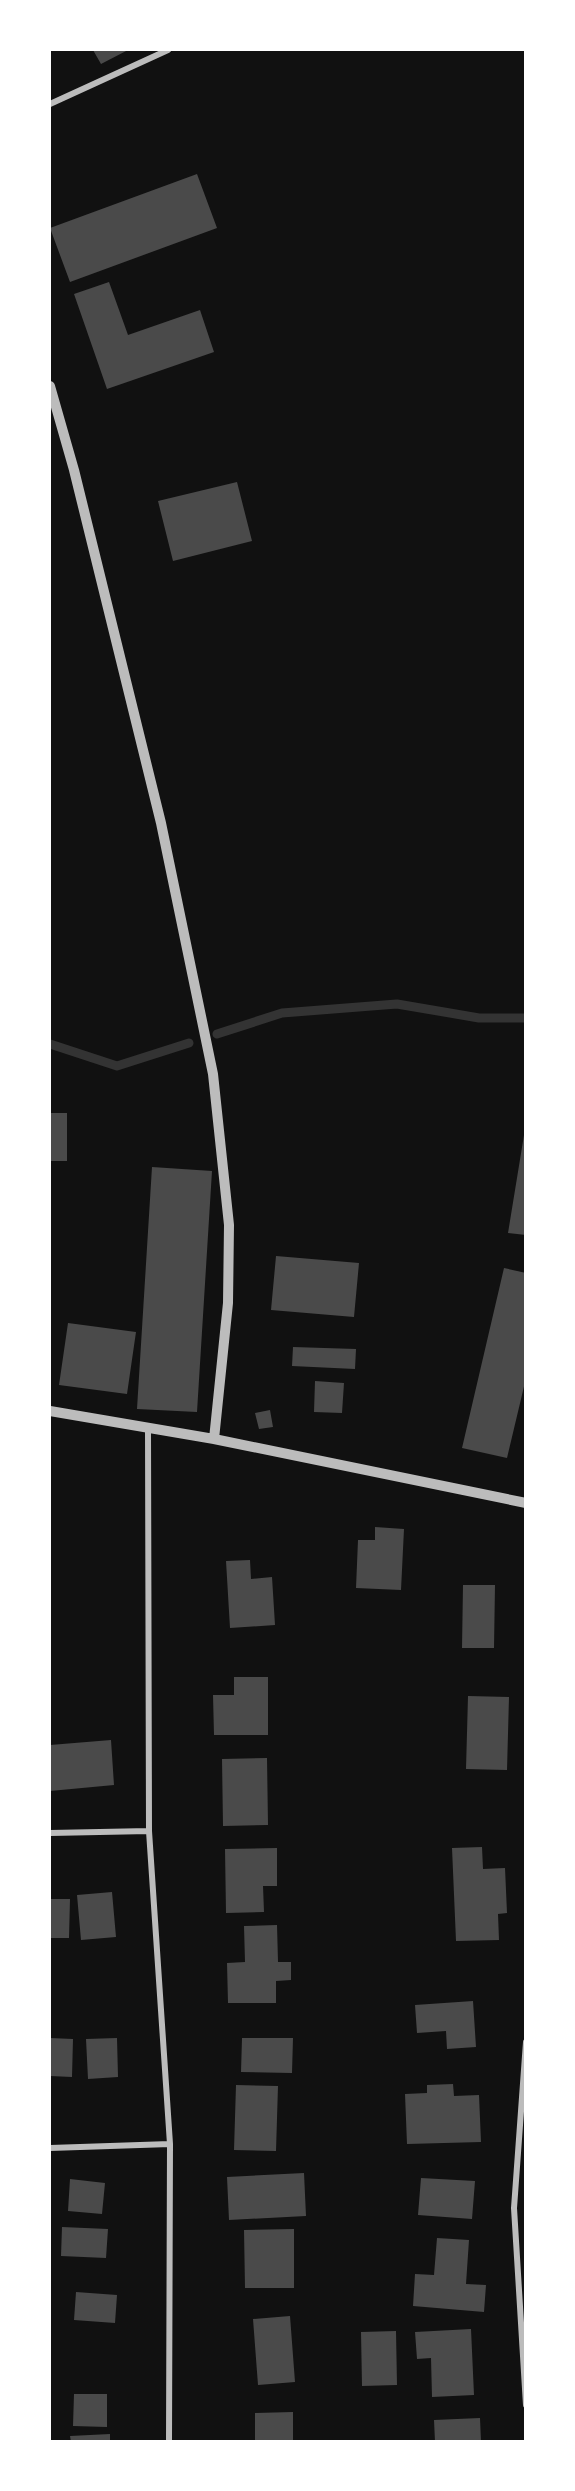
<svg xmlns="http://www.w3.org/2000/svg" width="575" height="2491" viewBox="0 0 575 2491" font-family="Mulish,sans-serif">
  <style>
    .lines { fill: none; stroke-linecap: round; stroke-linejoin: round }
    .stream { stroke: #333; stroke-width: 9 }
    .building { fill: #4a4a4a }
    .minor { stroke: #bcbcbc; stroke-width: 6 }
    .tertiary { stroke: #bcbcbc; stroke-width: 10 }
  </style>
  <rect width="100%" height="100%" fill="#111"/>
  <g class="lines">
    <path class="stream" d="M 217,1034 L 282,1013 L 397,1004 L 479,1018 L 526,1018
      M 50,1044 L 117,1066 L 189,1043"/>
  </g>
  <path class="building" d="M 93,50 L 128,50 L 101,64 Z
    M 197,174 L 217,228 L 70,282 L 50,228 Z
    M 109,282 L 128,335 L 200,310 L 214,352 L 107,389 L 74,294 Z
    M 237,482 L 252,541 L 173,561 L 158,501 Z
    M 50,1113 L 67,1113 L 67,1161 L 50,1161 Z
    M 524,1135 L 526,1135 L 526,1235 L 508,1233 Z
    M 152,1167 L 212,1171 L 197,1412 L 137,1409 Z
    M 276,1256 L 359,1263 L 354,1317 L 271,1310 Z
    M 504,1268 L 526,1273 L 526,1378 L 507,1458 L 462,1448 Z
    M 68,1323 L 136,1332 L 127,1394 L 59,1385 Z
    M 293,1347 L 356,1349 L 355,1369 L 292,1366 Z
    M 315,1381 L 344,1383 L 342,1413 L 314,1412 Z
    M 270,1410 L 273,1427 L 259,1429 L 255,1413 Z
    M 375,1527 L 404,1529 L 401,1590 L 356,1588 L 358,1540 L 375,1540 Z
    M 250,1560 L 251,1579 L 272,1577 L 275,1625 L 230,1628 L 226,1561 Z
    M 463,1585 L 495,1585 L 494,1648 L 462,1648 Z
    M 234,1677 L 268,1677 L 268,1735 L 214,1735 L 213,1695 L 234,1695 Z
    M 468,1696 L 509,1697 L 507,1770 L 466,1769 Z
    M 111,1740 L 114,1785 L 50,1791 L 50,1745 Z
    M 267,1758 L 268,1825 L 223,1826 L 222,1759 Z
    M 482,1847 L 483,1869 L 505,1868 L 507,1913 L 498,1914 L 499,1940 L 456,1941 L 452,1848 Z
    M 277,1848 L 277,1886 L 263,1886 L 264,1912 L 226,1913 L 225,1849 Z
    M 112,1892 L 116,1937 L 81,1940 L 77,1895 Z
    M 50,1899 L 70,1899 L 69,1938 L 50,1938 Z
    M 277,1925 L 278,1962 L 291,1962 L 291,1980 L 276,1981 L 276,2003 L 228,2003 L 227,1963 L 245,1962 L 244,1926 Z
    M 473,2001 L 476,2047 L 447,2049 L 446,2031 L 417,2033 L 415,2005 Z
    M 50,2038 L 73,2039 L 72,2077 L 50,2076 Z
    M 117,2038 L 118,2077 L 88,2079 L 86,2039 Z
    M 242,2038 L 293,2038 L 292,2073 L 241,2072 Z
    M 453,2084 L 454,2096 L 479,2095 L 481,2142 L 407,2144 L 405,2094 L 427,2093 L 427,2085 Z
    M 236,2085 L 278,2086 L 276,2151 L 234,2150 Z
    M 304,2173 L 306,2216 L 229,2220 L 227,2177 Z
    M 421,2178 L 475,2181 L 472,2219 L 418,2215 Z
    M 70,2179 L 105,2183 L 102,2214 L 68,2211 Z
    M 62,2227 L 108,2229 L 106,2258 L 61,2256 Z
    M 294,2229 L 294,2288 L 245,2288 L 244,2230 Z
    M 437,2238 L 469,2240 L 466,2284 L 486,2285 L 484,2312 L 413,2306 L 415,2274 L 434,2275 Z
    M 76,2292 L 117,2295 L 115,2323 L 74,2320 Z
    M 290,2316 L 295,2382 L 258,2385 L 253,2319 Z
    M 471,2329 L 474,2395 L 432,2397 L 431,2358 L 417,2359 L 415,2332 Z
    M 396,2331 L 397,2385 L 362,2386 L 361,2332 Z
    M 74,2394 L 107,2394 L 107,2427 L 73,2426 Z
    M 293,2412 L 293,2442 L 255,2442 L 255,2413 Z
    M 480,2418 L 481,2442 L 435,2442 L 434,2420 Z
    M 110,2434 L 110,2442 L 71,2442 L 70,2436 Z"/>
  <g class="lines">
    <path class="minor" d="M 50,104 L 168,50
      M 148,1429 L 149,1831 L 170,2144 L 169,2442
      M 50,1833 L 149,1831
      M 526,2042 L 514,2208 L 526,2405
      M 50,2148 L 170,2144"/>
    <path class="tertiary" d="M 50,386 L 74,470 L 161,823 L 213,1074 L 229,1225 L 228,1303 L 214,1439
      M 50,1411 L 214,1439 L 526,1503"/>
  </g>
  <rect width="575" height="2491" fill="none" stroke="#ffffff" stroke-width="102"/>
</svg>
